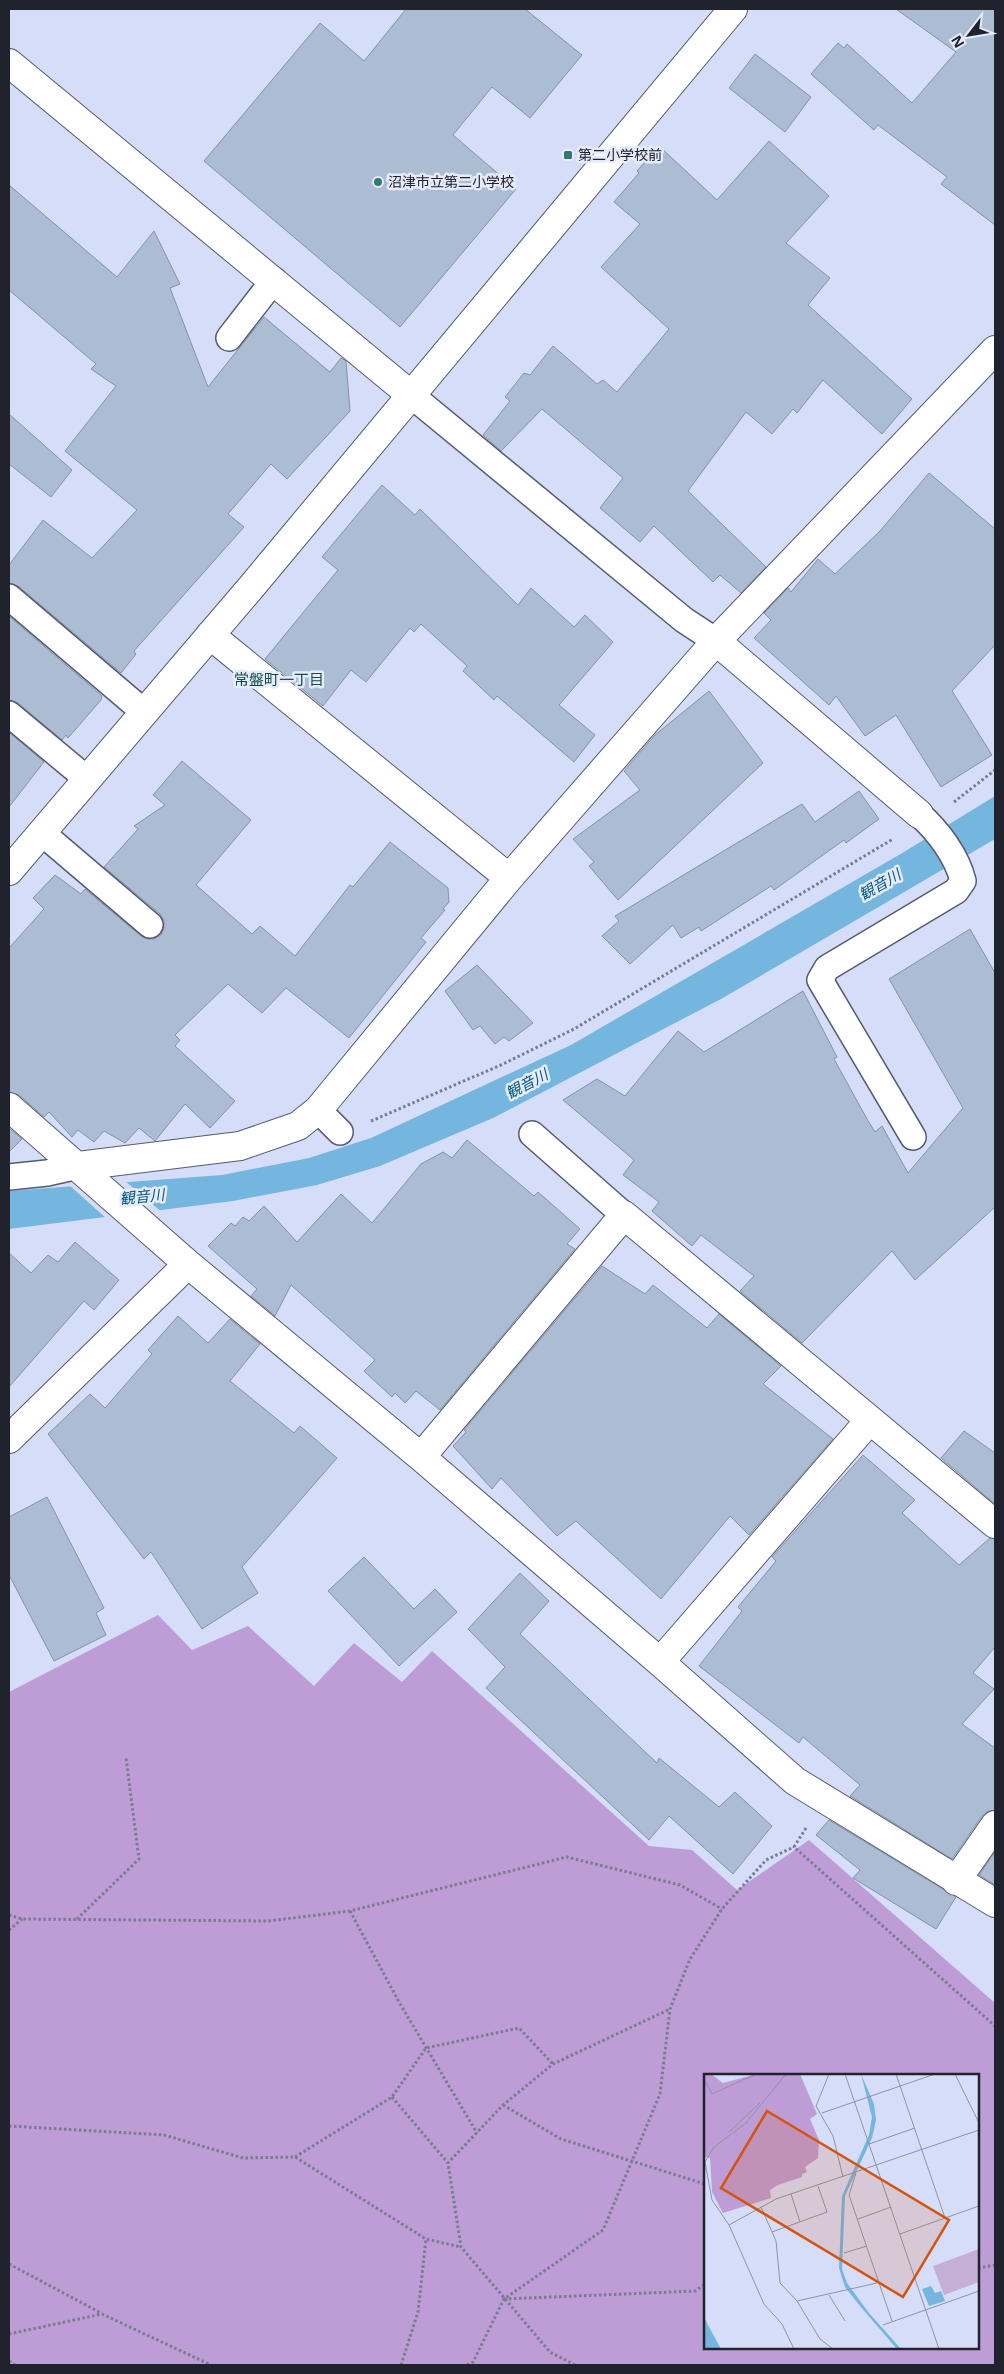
<svg xmlns="http://www.w3.org/2000/svg" width="1004" height="2374" viewBox="0 0 1004 2374" font-family="'Open Sans','Noto Sans JP',sans-serif">
  <style>
    .forest { fill: #be9dd6; fill-rule: evenodd }
    .water { fill: #74b6de }
    .pier { fill: #d6ddf8 }
    .building { fill: #abbcd3; stroke: #8293a9 }
    .lines { fill: none; stroke-linecap: round; stroke-linejoin: round }
    .service-casing { stroke: #555b71; stroke-width: 28 }
    .minor-casing { stroke: #555b71; stroke-width: 30 }
    .tertiary-casing { stroke: #555b71; stroke-width: 30 }
    .path { stroke: #777c8f; stroke-width: 3; stroke-dasharray: 2.5 2.5; stroke-linecap: butt }
    .service { stroke: #fff; stroke-width: 25 }
    .minor { stroke: #fff; stroke-width: 28 }
    .tertiary { stroke: #fff; stroke-width: 28 }
    .poi-dot { fill: #34796d; stroke: #e6ebfb; stroke-width: 2 }
    .labels { text-anchor: middle; stroke-width: 5; stroke-linejoin: round; paint-order: stroke }
    .poi-label { font-size: 14px; fill: #20232d; stroke: #e6ebfb; text-anchor: start }
    .neighbourhood-label { font-size: 15px; fill: #134d44; stroke: #e6ebfb }
    .water-label { font-size: 15px; font-style: italic; fill: #00587e; stroke: #e6ebfb }
    .inset-road { fill: none; stroke: #8d93a7; stroke-width: 1 }
    .view { fill: #d4540f; fill-opacity: 0.15; stroke: #d4540f; stroke-width: 2.5 }
    .inset-edge { fill: none; stroke: #20232d; stroke-width: 2.5 }
  </style>
  <rect width="100%" height="100%" fill="#d6ddf8"/>
  <path class="forest" d="M 158,1615 L 192,1650 L 248,1626 L 314,1686 L 354,1643 L 402,1682 L 432,1651 L 649,1846 L 692,1850 L 737,1890 L 809,1840 L 995,2003 L 995,2365 L 9,2365 L 9,1692 ZM 705,2075 L 978,2075 L 978,2348 L 705,2348 Z"/>
  <path class="water" d="M 995,796 L 995,839 L 721,999 L 493,1118 L 380,1166 L 317,1185 L 233,1201 L 9,1229 L 9,1191 L 222,1175 L 309,1158 L 371,1138 L 571,1045 L 904,852 Z"/>
  <path class="pier" d="M 124,1180 L 163,1213 L 108,1220 L 68,1184 Z"/>
  <path class="building" d="M 406,9 L 525,9 L 582,55 L 530,118 L 492,87 L 453,135 L 516,189 L 400,327 L 204,161 L 320,23 L 364,61 Z
    M 896,9 L 995,9 L 995,225 L 941,184 L 947,177 L 878,125 L 874,130 L 811,74 L 838,43 L 844,48 L 847,44 L 912,103 L 956,52 Z
    M 755,54 L 811,97 L 785,132 L 729,88 Z
    M 769,141 L 829,196 L 786,243 L 830,278 L 808,305 L 912,399 L 882,434 L 823,380 L 797,413 L 793,409 L 772,434 L 746,412 L 688,491 L 766,567 L 741,593 L 720,575 L 713,582 L 654,526 L 640,542 L 600,508 L 623,478 L 542,409 L 501,451 L 483,435 L 510,401 L 505,397 L 524,373 L 530,375 L 553,346 L 597,384 L 603,380 L 617,392 L 669,329 L 601,267 L 640,224 L 614,202 L 639,173 L 637,171 L 659,146 L 717,200 Z
    M 9,185 L 117,277 L 154,231 L 180,284 L 170,288 L 208,387 L 264,317 L 330,372 L 341,358 L 346,361 L 350,411 L 287,479 L 271,464 L 228,514 L 244,527 L 134,651 L 136,654 L 121,673 L 18,586 L 9,583 L 9,565 L 43,520 L 92,558 L 137,510 L 65,451 L 116,386 L 91,369 L 96,364 L 9,290 Z
    M 9,414 L 72,470 L 51,497 L 9,464 Z
    M 929,473 L 995,529 L 995,645 L 952,691 L 992,755 L 941,787 L 896,715 L 865,736 L 836,696 L 829,705 L 754,638 L 771,620 L 764,613 L 788,588 L 791,592 L 818,559 L 835,574 L 880,531 Z
    M 382,485 L 415,515 L 420,509 L 518,605 L 531,588 L 574,627 L 585,615 L 613,642 L 559,705 L 595,735 L 574,762 L 497,696 L 494,700 L 463,671 L 467,666 L 421,624 L 414,632 L 410,628 L 366,682 L 351,670 L 323,706 L 265,659 L 338,570 L 322,557 Z
    M 9,616 L 102,696 L 101,700 L 68,738 L 66,735 L 62,740 L 18,703 L 9,700 Z
    M 709,691 L 763,763 L 618,900 L 589,866 L 594,862 L 573,839 L 640,790 L 624,771 L 655,735 Z
    M 9,732 L 44,762 L 9,807 Z
    M 182,761 L 251,820 L 196,885 L 252,934 L 260,926 L 295,956 L 350,885 L 353,887 L 390,842 L 448,888 L 449,902 L 443,909 L 445,910 L 421,938 L 426,942 L 349,1038 L 286,988 L 262,1013 L 228,984 L 175,1035 L 180,1040 L 175,1046 L 235,1101 L 210,1128 L 185,1104 L 155,1141 L 139,1128 L 125,1143 L 104,1131 L 94,1142 L 78,1130 L 72,1137 L 49,1112 L 44,1117 L 19,1095 L 9,1092 L 9,948 L 44,909 L 33,898 L 55,875 L 81,894 L 85,889 L 141,936 L 148,939 L 154,939 L 161,935 L 164,927 L 164,921 L 160,914 L 104,867 L 138,829 L 134,826 L 165,805 L 153,795 Z
    M 859,791 L 879,819 L 846,843 L 844,840 L 774,890 L 771,886 L 701,931 L 699,927 L 681,938 L 673,925 L 630,964 L 602,936 L 619,921 L 615,916 L 802,804 L 815,822 Z
    M 970,929 L 995,973 L 995,1207 L 915,1280 L 892,1251 L 802,1343 L 740,1291 L 754,1276 L 701,1235 L 692,1246 L 652,1211 L 659,1202 L 623,1175 L 634,1160 L 563,1100 L 597,1079 L 625,1096 L 678,1031 L 704,1052 L 803,991 L 837,1057 L 834,1059 L 867,1119 L 875,1132 L 882,1126 L 908,1173 L 963,1108 L 889,979 Z
    M 477,965 L 533,1023 L 509,1041 L 504,1037 L 495,1044 L 480,1026 L 473,1030 L 445,991 Z
    M 9,1128 L 22,1139 L 9,1152 Z
    M 467,1140 L 534,1196 L 538,1192 L 580,1229 L 567,1244 L 575,1249 L 440,1410 L 416,1391 L 405,1403 L 395,1393 L 392,1397 L 364,1371 L 375,1360 L 291,1285 L 275,1316 L 251,1296 L 257,1289 L 208,1246 L 231,1223 L 235,1226 L 243,1217 L 249,1221 L 264,1206 L 297,1242 L 341,1194 L 372,1223 L 421,1164 L 443,1152 L 452,1158 Z
    M 75,1242 L 119,1280 L 94,1310 L 84,1301 L 9,1387 L 9,1253 L 31,1273 L 48,1255 L 58,1262 Z
    M 602,1266 L 645,1294 L 653,1285 L 707,1328 L 719,1314 L 781,1366 L 763,1384 L 833,1439 L 749,1535 L 730,1516 L 661,1599 L 576,1521 L 557,1536 L 501,1478 L 492,1489 L 453,1446 L 466,1432 L 464,1430 Z
    M 178,1316 L 208,1343 L 230,1319 L 260,1344 L 230,1381 L 294,1433 L 300,1426 L 337,1458 L 242,1567 L 258,1593 L 202,1629 L 151,1552 L 144,1559 L 48,1434 L 90,1394 L 105,1408 L 152,1354 L 148,1350 Z
    M 964,1431 L 995,1453 L 995,1504 L 941,1458 Z
    M 863,1455 L 915,1500 L 902,1513 L 959,1565 L 990,1538 L 995,1539 L 995,1647 L 973,1673 L 994,1689 L 962,1724 L 995,1748 L 995,1810 L 988,1811 L 982,1816 L 952,1859 L 850,1796 L 860,1785 L 803,1737 L 799,1743 L 699,1666 L 742,1611 L 738,1607 L 776,1561 L 772,1557 Z
    M 47,1497 L 104,1608 L 96,1613 L 106,1635 L 54,1661 L 9,1575 L 9,1517 Z
    M 364,1557 L 414,1609 L 435,1589 L 457,1612 L 399,1666 L 328,1591 Z
    M 520,1573 L 549,1601 L 520,1634 L 657,1763 L 659,1758 L 719,1807 L 735,1792 L 772,1826 L 733,1874 L 669,1816 L 649,1840 L 486,1688 L 505,1667 L 468,1629 Z
    M 829,1820 L 956,1897 L 936,1929 L 853,1878 L 860,1870 L 816,1835 Z
    M 995,1852 L 995,1885 L 979,1875 Z"/>
  <g class="lines">
    <g class="service-casing">
      <path id="service" d="M 229,338 L 274,280
        M 411,395 L 684,620 L 716,641
        M 9,597 L 144,712
        M 9,714 L 87,779
        M 42,833 L 150,925
        M 318,1110 L 340,1132
        M 532,1134 L 624,1215
        M 913,1137 L 820,980 L 827,968 L 956,891 L 963,881 C 957,856 938,831 919,814
        M 9,1177 L 47,1173 L 78,1166"/>
    </g>
    <g class="minor-casing">
      <path id="minor" d="M 9,63 L 411,395
        M 210,635 L 509,878
        M 716,641 L 919,814
        M 9,1107 L 188,1264 L 421,1457 L 660,1662 L 795,1781 L 995,1903
        M 78,1166 L 240,1146 L 298,1126 L 318,1110 L 509,878 L 716,641 L 995,350
        M 9,1439 L 188,1264
        M 421,1457 L 624,1215 L 995,1524
        M 660,1662 L 869,1421
        M 956,1881 L 995,1825"/>
    </g>
    <g class="tertiary-casing">
      <path id="tertiary" d="M 9,871 L 253,585 L 733,9"/>
    </g>
    <path class="path" d="M 954,802 L 995,770
      M 371,1121 L 501,1065 L 574,1029 L 893,839
      M 806,1828 L 794,1847 L 995,2026
      M 350,1911 L 399,2002 L 477,2133
      M 9,1915 L 22,1919 L 268,1921 L 350,1911 L 567,1857 L 680,1885 L 722,1909
      M 77,1919 L 139,1859 L 126,1758
      M 9,1930 L 22,1919
      M 392,2097 L 448,2163
      M 503,2105 L 561,2139 L 705,2184
      M 9,2126 L 164,2135 L 243,2158 L 295,2157 L 426,2239 L 461,2247
      M 295,2157 L 392,2097 L 426,2048 L 519,2028 L 553,2064
      M 9,2264 L 101,2313
      M 978,2268 L 995,2265
      M 504,2299 L 695,2291 L 705,2284
      M 9,2334 L 102,2314 L 211,2365
      M 9,2361 L 15,2365
      M 401,2365 L 418,2312 L 426,2239
      M 467,2365 L 473,2362 L 504,2299 L 603,2230 L 660,2094 L 670,2009 L 690,1959 L 722,1909 L 766,1860 L 794,1847
      M 575,2365 L 550,2352 L 461,2247 L 448,2163 L 503,2105 L 553,2064 L 670,2009"/>
    <use href="#service" class="service"/>
    <use href="#minor" class="minor"/>
    <use href="#tertiary" class="tertiary"/>
  </g>
  <g class="poi-dot">
    <rect x="563" y="150" width="10" height="10" rx="2.5"/>
    <circle cx="378" cy="182" r="5"/>
  </g>
  <g class="labels">
    <g class="poi-label">
      <text x="578" y="160">第二小学校前</text>
      <text x="388" y="187">沼津市立第二小学校</text>
    </g>
    <g class="neighbourhood-label">
      <text x="279" y="685">常盤町一丁目</text>
    </g>
    <g class="water-label">
      <text transform="translate(880 885) rotate(-30)" y="5">観音川</text>
      <text transform="translate(527 1084) rotate(-28)" y="5">観音川</text>
      <text transform="translate(142 1197) rotate(-6)" y="5">観音川</text>
    </g>
  </g>
  <g transform="translate(704 2074)">
    <rect width="275" height="275" fill="#d6ddf8"/>
    <path d="M 275,175 L 275,208 L 240,221 L 229,192 Z" fill="#c5afd6"/>
    <path d="M 0,0 L 7,0 L 19,9 L 53,0 L 96,0 L 113,40 L 106,45 L 115,66 L 114,84 L 101,93 L 103,98 L 98,100 L 98,103 L 74,111 L 66,116 L 67,124 L 19,139 L 8,118 L 6,84 L 0,83 Z" fill="#be9dd6"/>
    <path d="M 157,0 L 170,30 L 172,46 L 168,64 L 141,122 L 138,195 L 143,209 L 165,239 L 197,275 L 193,275 L 156,232 L 141,213 L 135,194 L 138,122 L 165,61 L 168,43 ZM 227,212 L 231,219 L 237,217 L 241,227 L 225,232 L 218,215 ZM 0,243 L 4,251 L 17,275 L 0,275 Z" fill="#74b6de"/>
    <path class="inset-road" d="M 82,0 L 42,49 L 10,73 L 1,88 L 8,126 L 25,151 L 60,230 L 78,250 L 90,275M 125,0 L 112,32 L 129,62 L 139,103M 141,0 L 235,275M 192,0 L 241,144M 251,0 L 275,49M 0,5 L 8,20 L 52,0M 118,39 L 231,0M 25,58 L 56,29M 165,70 L 211,54M 152,99 L 145,121 L 188,247M 87,120 L 96,148M 57,133 L 72,167 L 76,209 L 93,227 L 116,265 L 129,275M 154,145 L 187,133M 25,151 L 72,125 L 275,56M 68,158 L 123,138 L 114,112M 196,160 L 275,132M 140,179 L 163,172M 125,221 L 141,247M 93,227 L 173,209M 179,251 L 275,217"/>
    <path class="view" d="M 63,37 L 245,146 L 199,223 L 17,114 Z"/>
    <rect width="275" height="275" class="inset-edge"/>
  </g>
  <rect width="1004" height="2374" fill="none" stroke="#20232d" stroke-width="20"/>
  <g transform="translate(969 35) rotate(239)" stroke="#e6ebfb" stroke-width="4" paint-order="stroke">
  <path d="M0-4L9 19L0 12L-9 19Z" fill="#20232d"/>
  <text y="-8" font-size="14" font-weight="bold" text-anchor="middle" fill="#20232d">N</text>
  </g>
</svg>
